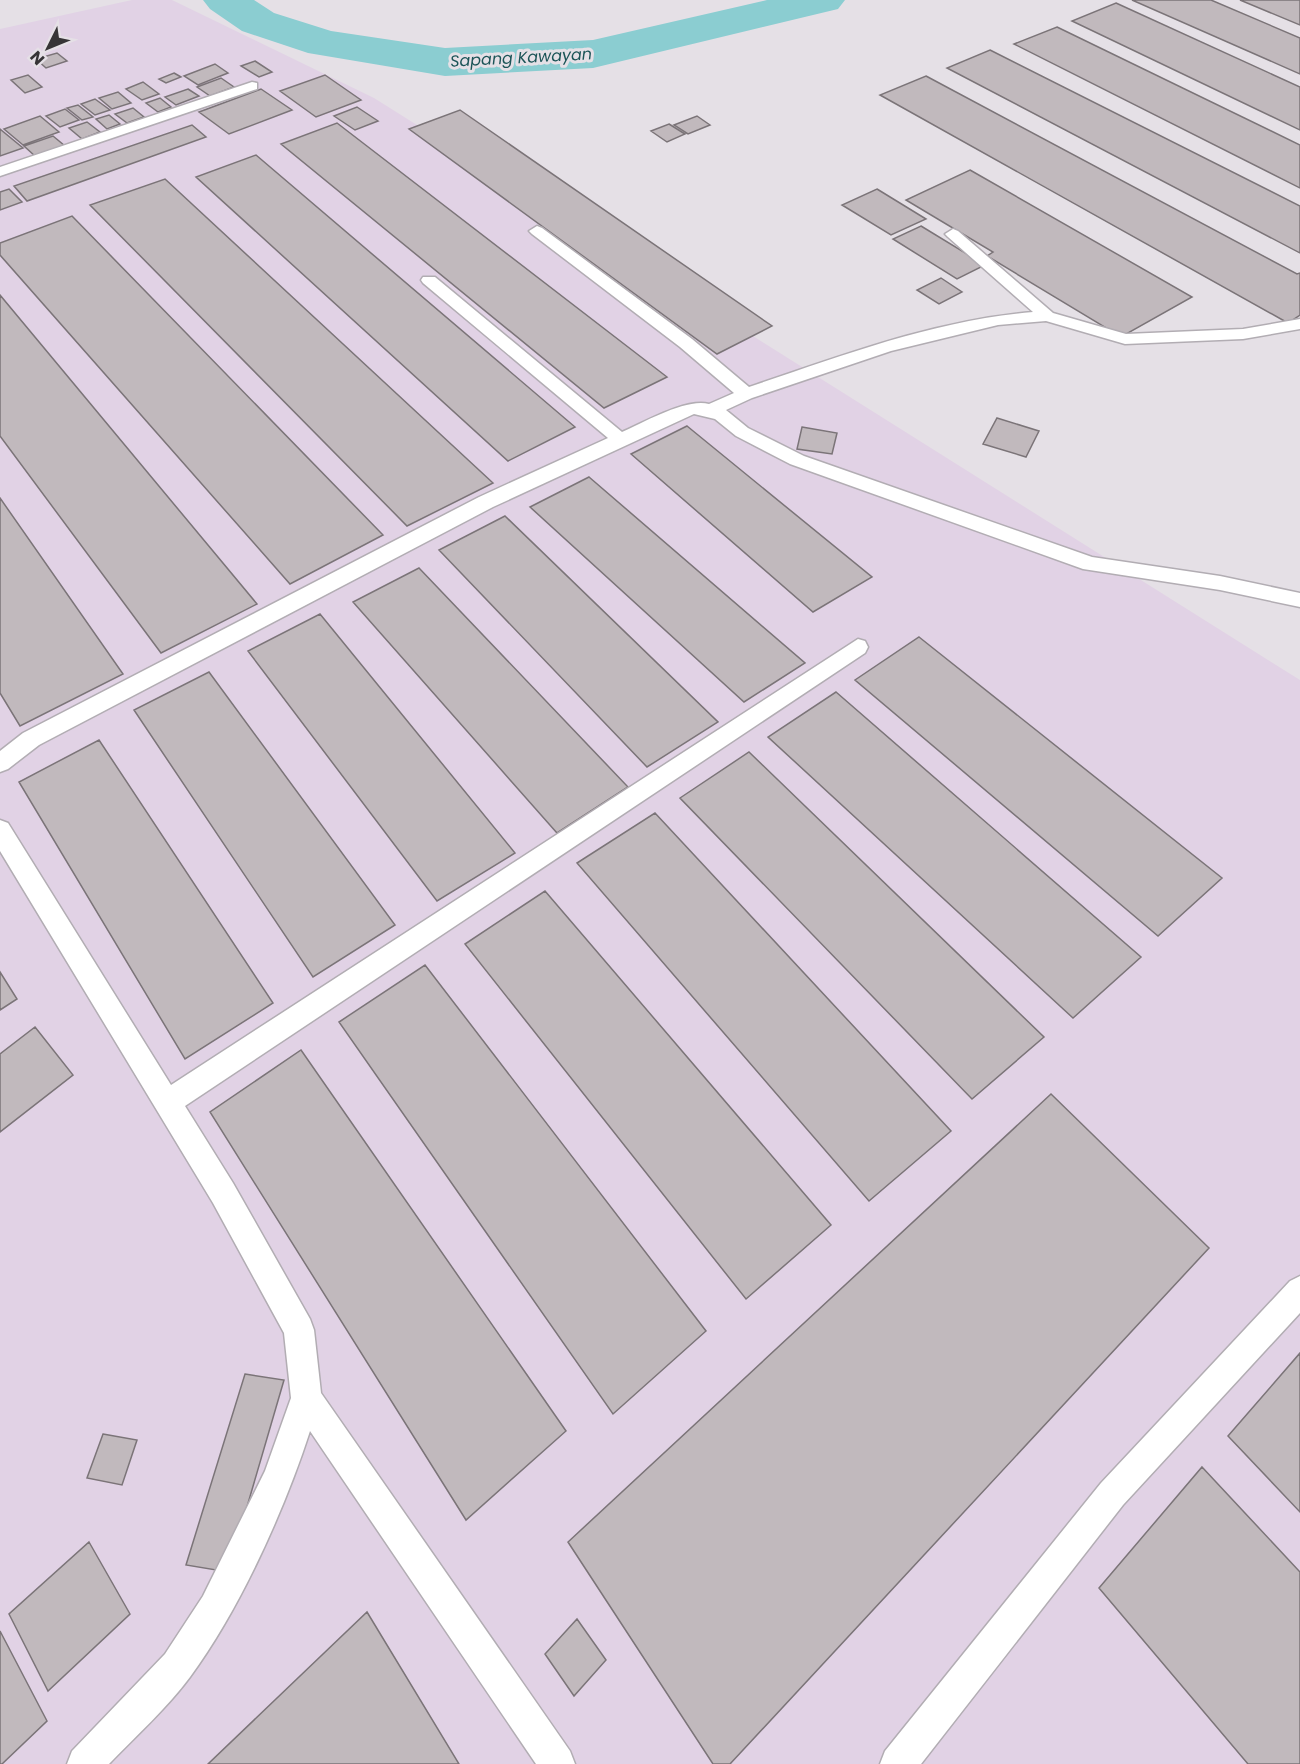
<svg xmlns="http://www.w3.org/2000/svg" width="1300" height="1764" viewBox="0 0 1300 1764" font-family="Poppins,sans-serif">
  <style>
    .industrial { fill: #e1d2e5 }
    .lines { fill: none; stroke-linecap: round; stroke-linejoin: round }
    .river { fill: #8bcdd1; fill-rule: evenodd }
    .building { fill: #c1b9bd; stroke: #7b7478; stroke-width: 1.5 }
    .lane-casing { stroke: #b2adb3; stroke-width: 3 }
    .lane { fill: #fff; fill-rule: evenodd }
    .labels { text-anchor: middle; stroke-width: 6; stroke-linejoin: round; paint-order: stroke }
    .far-water-label { font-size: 16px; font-style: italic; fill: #1b5457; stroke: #e5e0e6 }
  </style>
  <rect width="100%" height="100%" fill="#e5e0e6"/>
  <path class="industrial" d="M 132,0 L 172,0 L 374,98 L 1300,680 L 1300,1764 L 0,1764 L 0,29 Z"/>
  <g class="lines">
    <path class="river" d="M 203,0 L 254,0 L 274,13 L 331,31 L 445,48 L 593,40 L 767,0 L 845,0 L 838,9 L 593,68 L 445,76 L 308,53 L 242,31 L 210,9 Z"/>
  </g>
  <path class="building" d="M 1132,0 L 1211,0 L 1300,38 L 1300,74 Z
    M 1240,0 L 1300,0 L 1300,25 Z
    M 1116,3 L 1300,87 L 1300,130 L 1072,21 Z
    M 1057,27 L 1300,145 L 1300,188 L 1014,44 Z
    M 990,50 L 1300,206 L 1300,253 L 947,68 Z
    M 57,53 L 67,61 L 46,68 L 36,59 Z
    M 255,61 L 272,72 L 259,77 L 241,66 Z
    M 215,64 L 228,73 L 198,85 L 184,76 Z
    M 174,73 L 181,77 L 166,83 L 159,79 Z
    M 28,75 L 42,87 L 25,93 L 11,80 Z
    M 325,75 L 361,100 L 316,117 L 280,91 Z
    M 926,76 L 1297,274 L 1300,273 L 1300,315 L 1288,323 L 880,95 Z
    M 221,78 L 234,87 L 210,96 L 197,87 Z
    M 143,82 L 159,94 L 142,100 L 126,89 Z
    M 188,89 L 199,96 L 176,105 L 165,97 Z
    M 261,89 L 292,110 L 229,134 L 199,112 Z
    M 118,92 L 131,103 L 112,109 L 99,98 Z
    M 160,98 L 171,107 L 158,112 L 146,103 Z
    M 95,99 L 110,110 L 95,115 L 81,104 Z
    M 78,105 L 93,117 L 82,120 L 67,108 Z
    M 357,107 L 378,121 L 355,130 L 334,116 Z
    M 133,108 L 144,117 L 127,123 L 115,114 Z
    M 65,109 L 79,120 L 60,127 L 46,116 Z
    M 460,110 L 772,326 L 717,354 L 409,129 Z
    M 109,115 L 120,124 L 107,129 L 96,119 Z
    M 40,116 L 59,132 L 23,145 L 4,129 Z
    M 697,116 L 710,125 L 688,134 L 674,125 Z
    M 87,122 L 100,132 L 82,139 L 69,128 Z
    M 337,123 L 667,377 L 604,408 L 281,144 Z
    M 669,124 L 685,134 L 667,142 L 651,131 Z
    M 192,125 L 206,137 L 27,201 L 14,186 Z
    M 0,129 L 23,148 L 0,156 Z
    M 53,136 L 65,146 L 36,157 L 24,146 Z
    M 256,155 L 575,427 L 508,461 L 196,177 Z
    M 970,170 L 1192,297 L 1121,337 L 987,256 L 993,252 L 906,200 Z
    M 165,179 L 493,483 L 407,526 L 90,205 Z
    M 9,189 L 22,202 L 0,210 L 0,192 Z
    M 877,189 L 926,219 L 891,235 L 842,205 Z
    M 72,216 L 383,535 L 290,584 L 0,255 L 0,243 Z
    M 921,226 L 985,265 L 957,279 L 893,239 Z
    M 941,278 L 962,292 L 939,304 L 917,290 Z
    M 0,295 L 257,604 L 161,653 L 0,436 Z
    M 997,418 L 1039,431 L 1026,457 L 983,444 Z
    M 687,426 L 872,577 L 813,612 L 631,454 Z
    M 802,427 L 837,433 L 832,454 L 797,449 Z
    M 589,477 L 805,663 L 744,702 L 530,507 Z
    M 0,498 L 123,674 L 20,726 L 0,693 Z
    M 505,516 L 718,722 L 647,767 L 439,550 Z
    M 419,568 L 628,787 L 557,833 L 353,602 Z
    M 320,614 L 515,853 L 437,901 L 248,651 Z
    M 919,637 L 1222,878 L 1158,936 L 855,680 Z
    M 209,672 L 395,925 L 313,977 L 134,710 Z
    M 836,692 L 1141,957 L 1073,1018 L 768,737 Z
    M 99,740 L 273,1003 L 185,1059 L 19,782 Z
    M 749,752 L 1044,1037 L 972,1099 L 680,798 Z
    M 655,813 L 951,1131 L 869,1201 L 577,863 Z
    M 545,891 L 831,1225 L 746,1299 L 465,944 Z
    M 425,965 L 706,1331 L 613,1414 L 339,1022 Z
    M 0,972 L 17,999 L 0,1010 Z
    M 35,1027 L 73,1075 L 0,1132 L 0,1054 Z
    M 301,1050 L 566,1431 L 466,1520 L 210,1112 Z
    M 1051,1094 L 1209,1248 L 730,1764 L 713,1764 L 568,1542 Z
    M 1300,1353 L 1300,1512 L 1228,1436 Z
    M 245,1374 L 284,1380 L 228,1572 L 186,1565 Z
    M 103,1434 L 137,1440 L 122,1485 L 87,1478 Z
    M 1202,1467 L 1300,1572 L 1300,1764 L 1248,1764 L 1099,1588 Z
    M 89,1542 L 130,1614 L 48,1691 L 9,1614 Z
    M 367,1612 L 459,1764 L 208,1764 Z
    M 577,1619 L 606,1660 L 574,1696 L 545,1654 Z
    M 0,1631 L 47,1721 L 2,1764 L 0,1764 Z"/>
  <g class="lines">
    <g class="lane-casing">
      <path id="lane" d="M 252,82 L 257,83 L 257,89 L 0,176 L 0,167 Z
        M 537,226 L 542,228 L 692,339 L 749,387 C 841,356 935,320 1033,312 L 948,237 L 945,234 L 953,229 L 958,231 L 1053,313 L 1126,334 L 1243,329 L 1300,319 L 1300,329 L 1243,339 L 1125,344 L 1046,321 L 998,325 L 891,351 L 752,398 L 726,410 L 748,428 L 804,456 L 1092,557 L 1220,576 L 1300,593 L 1300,607 L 1220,590 L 1083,569 L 790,464 L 736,436 L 715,419 L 694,414 L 493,507 L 39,745 L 8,769 L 0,772 L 0,751 L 23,733 L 479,497 L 608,438 L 423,283 L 421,280 L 423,277 L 435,277 L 622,432 C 645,422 686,398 709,404 L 734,393 L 680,347 L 532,234 L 529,231 Z
        M 858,639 L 865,641 L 868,647 L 865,653 L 185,1106 L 233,1183 L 310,1319 L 314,1330 L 321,1393 L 570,1751 L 575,1764 L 536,1764 L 310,1431 C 284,1511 240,1609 190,1677 C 167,1708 136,1736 109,1764 L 67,1764 L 72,1751 L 165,1654 L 203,1596 L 265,1471 L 291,1398 L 284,1333 L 213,1203 L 0,851 L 0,820 L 8,823 L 171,1085 Z
        M 1300,1276 L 1300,1313 L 1123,1505 L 921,1764 L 880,1764 L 885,1751 L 1101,1483 L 1290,1281 Z"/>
    </g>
    <use href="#lane" class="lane"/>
  </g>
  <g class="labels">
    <g class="far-water-label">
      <text transform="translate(521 57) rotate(-3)" y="6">Sapang Kawayan</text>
    </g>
  </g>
  <g transform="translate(48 48) rotate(227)" stroke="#e5e0e6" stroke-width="4.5" paint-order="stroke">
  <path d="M0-4.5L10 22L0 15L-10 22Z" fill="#363436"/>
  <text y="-9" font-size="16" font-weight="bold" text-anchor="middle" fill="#363436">N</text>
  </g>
</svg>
